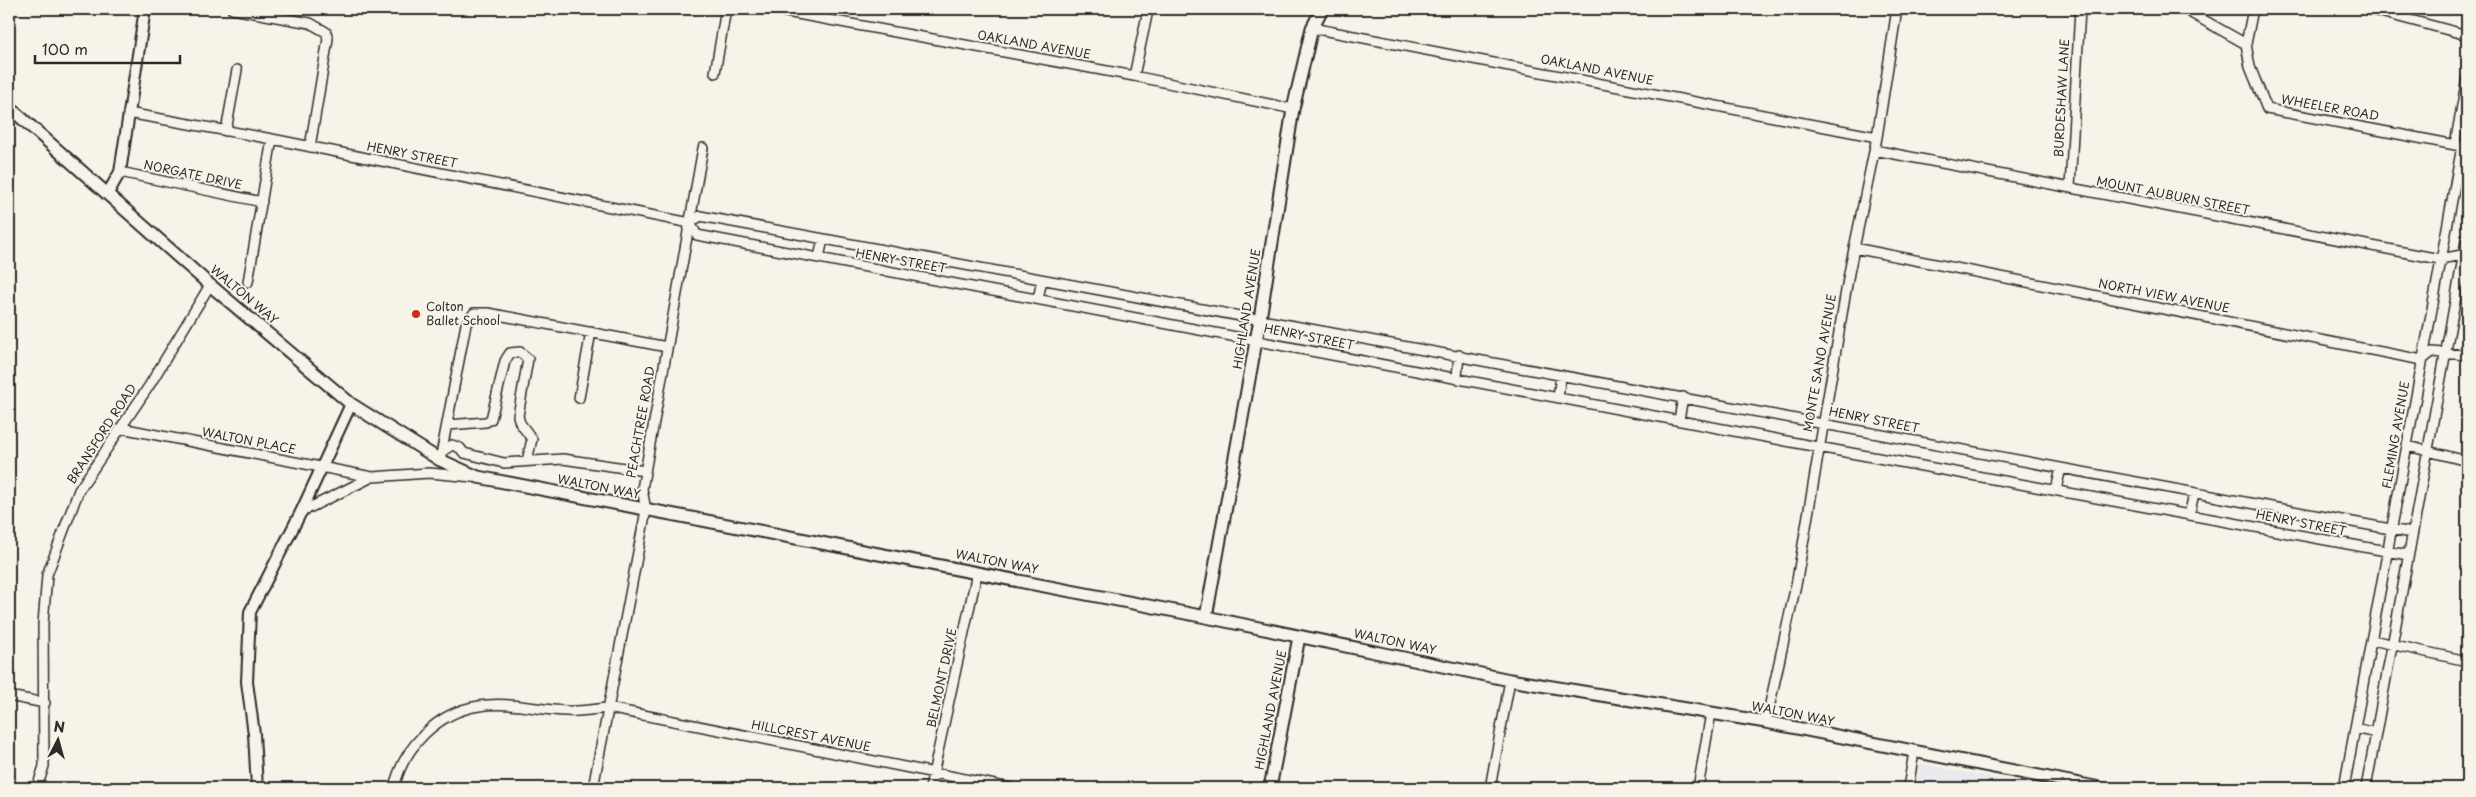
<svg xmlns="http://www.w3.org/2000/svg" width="2476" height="797" viewBox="0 0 2476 797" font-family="'Playpen Sans',sans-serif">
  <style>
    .built { fill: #e8eaee }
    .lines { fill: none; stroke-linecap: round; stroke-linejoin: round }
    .minor-casing { stroke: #2b2b2b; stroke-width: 12 }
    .tertiary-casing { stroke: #2b2b2b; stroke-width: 14 }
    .secondary-casing { stroke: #2b2b2b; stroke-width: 15 }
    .minor { stroke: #f7f3e8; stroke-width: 9 }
    .tertiary { stroke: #f7f3e8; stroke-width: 10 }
    .secondary { stroke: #f7f3e8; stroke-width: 11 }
    .poi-dot { fill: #c8321e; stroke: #f7f3e8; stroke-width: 2 }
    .labels { text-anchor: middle; stroke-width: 4; stroke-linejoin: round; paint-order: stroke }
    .street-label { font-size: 12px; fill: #2b2b2b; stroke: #f7f3e8 }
    .poi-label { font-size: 12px; fill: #2b2b2b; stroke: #f7f3e8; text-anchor: start }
  </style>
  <rect width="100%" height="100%" fill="#f7f3e8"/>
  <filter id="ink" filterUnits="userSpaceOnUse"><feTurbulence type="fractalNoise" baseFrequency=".02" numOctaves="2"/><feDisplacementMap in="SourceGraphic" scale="10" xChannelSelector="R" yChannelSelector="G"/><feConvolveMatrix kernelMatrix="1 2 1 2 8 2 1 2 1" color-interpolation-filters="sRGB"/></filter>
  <g filter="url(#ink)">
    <path class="built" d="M 1920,764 L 2049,788 L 1915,788 Z"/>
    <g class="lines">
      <g class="minor-casing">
        <path id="minor" d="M 232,9 L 310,23 L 326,32 L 328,39 L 310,147
          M 770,9 L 1134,76 L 1293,109
          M 2184,9 L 2246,44
          M 2253,9 L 2246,44 L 2250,67 L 2267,109 L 2466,147
          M 2369,9 L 2467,35
          M 1312,28 L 1877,137
          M 715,73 L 726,9
          M 1134,76 L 1147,15
          M 128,113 L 272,139 L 690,223 L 700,216 L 2412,533
          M 226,131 L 237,70
          M 2455,144 L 2467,78
          M 1874,150 L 2429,257 L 2440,259 L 2467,254
          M 120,172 L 262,202
          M 2070,188 L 2080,9
          M 690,223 L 697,235 L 1818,447 L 2408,555
          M 1854,248 L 2422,360 L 2432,352 L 2467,355
          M 819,258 L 823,239
          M 248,282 L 272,139
          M 1038,299 L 1042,280
          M 1457,377 L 1459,355
          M 1558,397 L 1561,375
          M 579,398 L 591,332
          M 1679,420 L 1683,397
          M 448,425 L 486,422 L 491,419 L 505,361 L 510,353 L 520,352 L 528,359 L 518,416 L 520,423 L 532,439 L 527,461
          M 121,428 L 372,477
          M 2408,446 L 2467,461
          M 443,451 L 452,445 L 460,448 L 464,453 L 504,463 L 563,459 L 645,471
          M 440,460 L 466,324 L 474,313 L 488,313 L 667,347
          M 2056,490 L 2061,468
          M 301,512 L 372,477 L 429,473 L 473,477
          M 2189,515 L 2194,494
          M 2372,640 L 2467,661
          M 9,696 L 45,703
          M 1766,722 L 1797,580 L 1849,273 L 1877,137 L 1897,9
          M 2355,728 L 2376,733
          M 37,788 L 44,766 L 43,624 L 47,575 L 79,490 L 149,386 L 210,285
          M 394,788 C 403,748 437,712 479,706 C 508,701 537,710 566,711 C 580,712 594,709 608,708 L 1010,788
          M 593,788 L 646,510 L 642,489 L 703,148
          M 930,788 L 977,573
          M 1490,788 L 1510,680
          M 1698,788 L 1711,713
          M 1908,788 L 1914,752
          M 2344,788 L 2462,146
          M 2366,788 L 2467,236"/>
      </g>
      <g class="tertiary-casing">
        <path id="tertiary" d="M 108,193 L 120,172 L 145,9
          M 257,788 L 254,734 L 247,682 L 250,612 L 301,512 L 351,404"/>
      </g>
      <g class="secondary-casing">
        <path id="secondary" d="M 9,107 L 210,285 L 351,404 L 440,460 L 478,477 L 1206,617 L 1510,680 L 1766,722 L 2100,788
          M 1206,617 L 1260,319 L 1293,109 L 1312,28 L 1322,9
          M 1270,788 L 1299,637"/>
      </g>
      <use href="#minor" class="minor"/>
      <use href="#tertiary" class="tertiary"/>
      <use href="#secondary" class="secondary"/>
    </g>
  </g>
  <circle class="poi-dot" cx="416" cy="314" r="5"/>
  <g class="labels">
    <g class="street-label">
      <text transform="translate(1034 45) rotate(10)" y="4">OAKLAND AVENUE</text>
      <text transform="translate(1597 70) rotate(11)" y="4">OAKLAND AVENUE</text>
      <text transform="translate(2062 98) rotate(-87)" y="4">BURDESHAW LANE</text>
      <text transform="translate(2330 108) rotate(10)" y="4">WHEELER ROAD</text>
      <text transform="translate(412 155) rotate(11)" y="4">HENRY STREET</text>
      <text transform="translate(193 175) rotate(12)" y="4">NORGATE DRIVE</text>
      <text transform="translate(2173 196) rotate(11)" y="4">MOUNT AUBURN STREET</text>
      <text transform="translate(901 261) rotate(10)" y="4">HENRY STREET</text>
      <text transform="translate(244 295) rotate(40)" y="4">WALTON WAY</text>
      <text transform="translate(2164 296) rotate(11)" y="4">NORTH VIEW AVENUE</text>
      <text transform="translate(1247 309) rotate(-81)" y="4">HIGHLAND AVENUE</text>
      <text transform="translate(1309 337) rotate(11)" y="4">HENRY STREET</text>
      <text transform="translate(1820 363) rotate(-80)" y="4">MONTE SANO AVENUE</text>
      <text transform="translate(1874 420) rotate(11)" y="4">HENRY STREET</text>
      <text transform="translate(641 422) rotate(-80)" y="4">PEACHTREE ROAD</text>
      <text transform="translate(102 434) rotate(-57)" y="4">BRANSFORD ROAD</text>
      <text transform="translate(2396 435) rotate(-80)" y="4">FLEMING AVENUE</text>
      <text transform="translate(249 441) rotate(11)" y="4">WALTON PLACE</text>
      <text transform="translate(599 487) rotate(11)" y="4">WALTON WAY</text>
      <text transform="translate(2301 523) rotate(11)" y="4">HENRY STREET</text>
      <text transform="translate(997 562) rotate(11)" y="4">WALTON WAY</text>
      <text transform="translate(1395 642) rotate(12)" y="4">WALTON WAY</text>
      <text transform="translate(942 678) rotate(-78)" y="4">BELMONT DRIVE</text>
      <text transform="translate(1271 710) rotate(-79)" y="4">HIGHLAND AVENUE</text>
      <text transform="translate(1793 714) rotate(11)" y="4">WALTON WAY</text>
      <text transform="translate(811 736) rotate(11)" y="4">HILLCREST AVENUE</text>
    </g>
    <g class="poi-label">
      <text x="426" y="311">Colton<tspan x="426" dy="14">Ballet School</tspan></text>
    </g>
  </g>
  <rect width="2476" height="797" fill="none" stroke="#f7f3e8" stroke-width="30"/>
  <rect x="15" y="15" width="2446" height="767" fill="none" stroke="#2b2b2b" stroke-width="2" filter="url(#ink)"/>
  <g transform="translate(58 740) rotate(6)" stroke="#f7f3e8" stroke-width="4" paint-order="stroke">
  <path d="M0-4L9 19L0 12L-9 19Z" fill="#2b2b2b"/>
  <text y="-8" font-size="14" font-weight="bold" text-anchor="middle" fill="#2b2b2b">N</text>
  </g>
  <path d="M35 55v8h145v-8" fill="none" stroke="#2b2b2b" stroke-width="2.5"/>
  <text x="42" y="55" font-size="15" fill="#2b2b2b" stroke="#f7f3e8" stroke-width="4" paint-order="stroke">100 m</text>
</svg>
